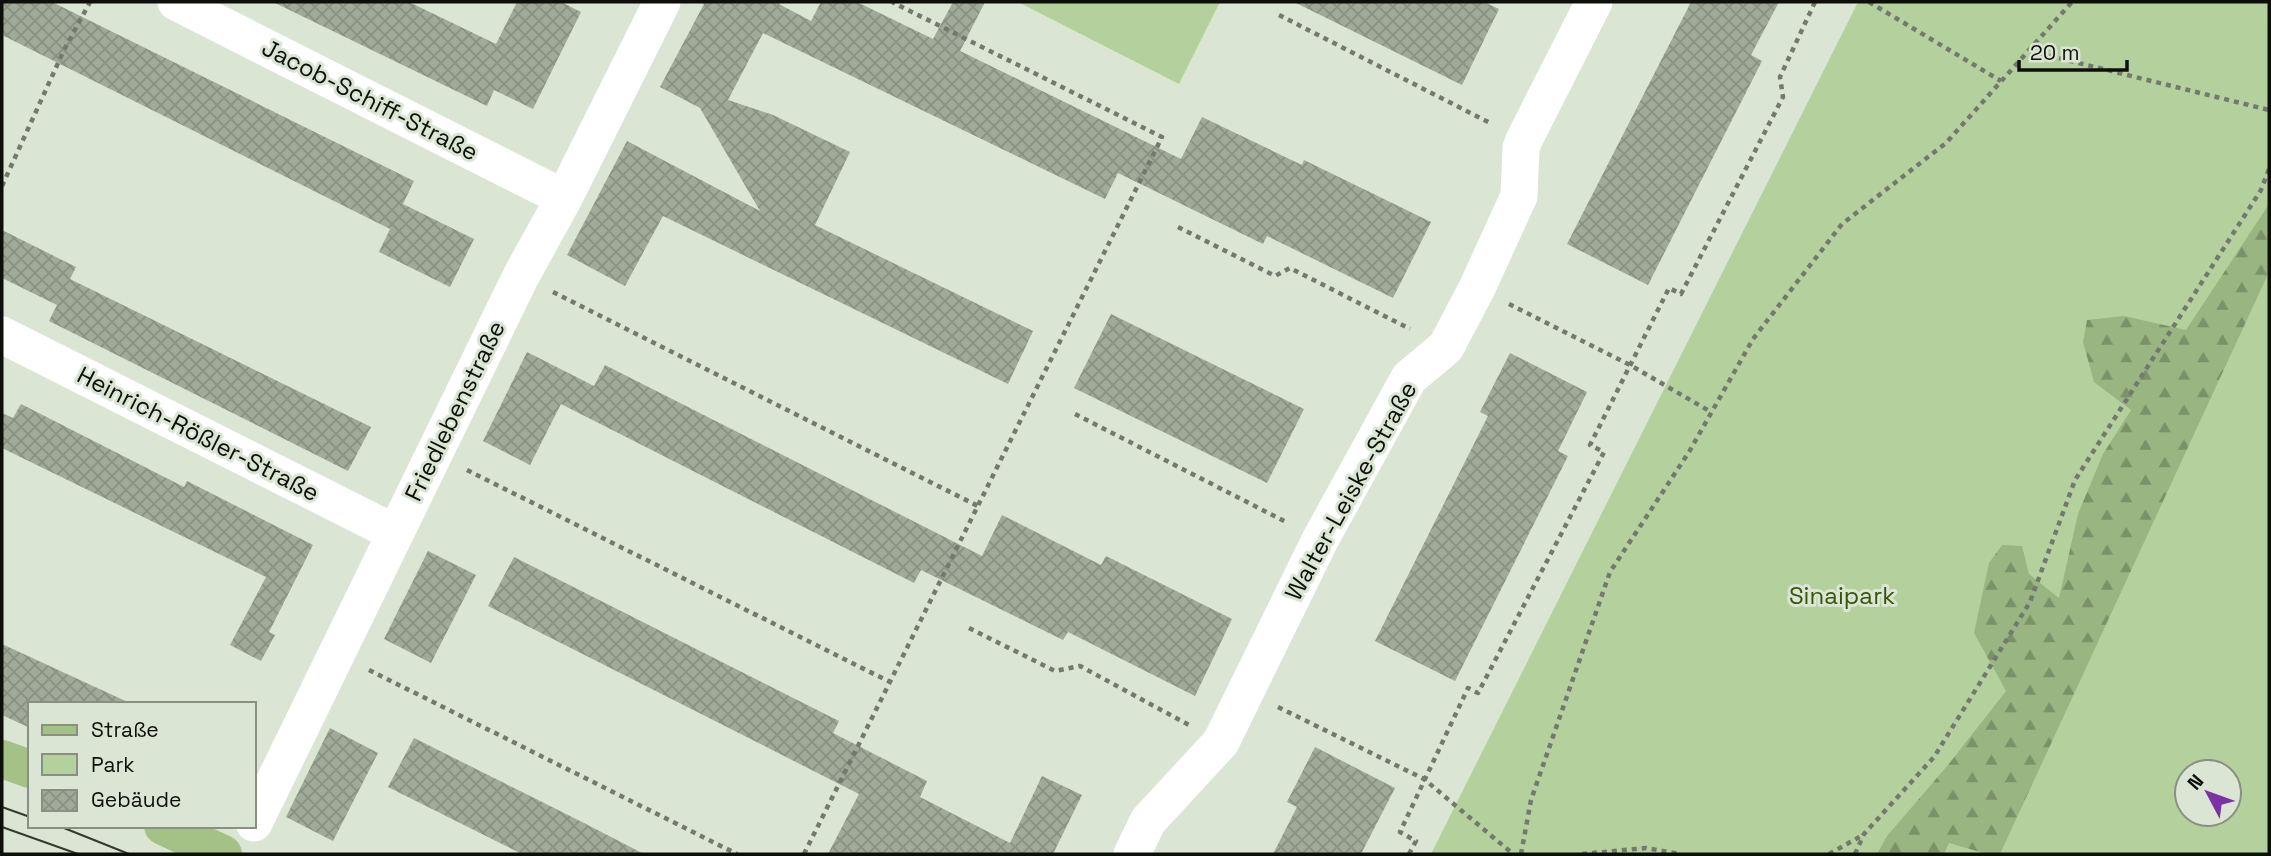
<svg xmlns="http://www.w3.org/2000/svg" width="2271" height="856" viewBox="0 0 2271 856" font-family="'Space Grotesk',sans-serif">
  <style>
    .green { fill: #b4d19d; fill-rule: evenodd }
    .forest { fill: url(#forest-firs) }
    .building { fill: url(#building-cross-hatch) }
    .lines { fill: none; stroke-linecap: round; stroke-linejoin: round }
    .path { stroke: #73796e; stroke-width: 4.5; stroke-dasharray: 5 5; stroke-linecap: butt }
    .minor { stroke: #fff; stroke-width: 37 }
    .major { stroke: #a4c186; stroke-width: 38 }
    .tram { stroke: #353a31; stroke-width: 2 }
    .labels { text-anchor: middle; stroke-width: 6; stroke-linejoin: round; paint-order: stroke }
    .street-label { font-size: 24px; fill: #0d100a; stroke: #dbe5d4 }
    .park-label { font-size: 24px; fill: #355609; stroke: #dbe5d4 }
  </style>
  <defs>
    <pattern id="forest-firs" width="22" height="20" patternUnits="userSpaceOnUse" patternTransform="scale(1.75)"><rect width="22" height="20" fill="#99b581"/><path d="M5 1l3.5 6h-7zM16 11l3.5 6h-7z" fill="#7b9268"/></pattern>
    <pattern id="building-cross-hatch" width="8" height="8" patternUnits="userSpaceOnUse" patternTransform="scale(1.75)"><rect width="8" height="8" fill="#a0aa99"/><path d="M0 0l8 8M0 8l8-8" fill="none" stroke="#899182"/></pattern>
  </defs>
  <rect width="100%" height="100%" fill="#dbe5d4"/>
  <path class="green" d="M 1018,2 L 1220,2 L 1179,84 Z
    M 1858,2 L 2269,2 L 2269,854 L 1431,854 ZM 2187,772 L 2229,772 L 2229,814 L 2187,814 Z"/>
  <path class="forest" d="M 2269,204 L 2269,272 L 2000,854 L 1987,854 L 1949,843 L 1944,854 L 1877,854 L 1887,836 L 1948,765 L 2006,691 L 1974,633 L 1989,563 L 2002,545 L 2022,546 L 2029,574 L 2059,598 L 2078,514 L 2103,454 L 2131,410 L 2094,382 L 2083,342 L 2087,320 L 2124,316 L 2186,330 Z"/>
  <path class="building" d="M 2,2 L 52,2 L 414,181 L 403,204 L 474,239 L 450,287 L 379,252 L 390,229 L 2,35 Z
    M 273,2 L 409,2 L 496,44 L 517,2 L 561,2 L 581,12 L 533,109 L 494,90 L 487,106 Z
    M 699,2 L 780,2 L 779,4 L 811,21 L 821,2 L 857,2 L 933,39 L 953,2 L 985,2 L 960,51 L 1181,159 L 1202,117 L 1302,165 L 1304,160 L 1431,222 L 1393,298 L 1267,236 L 1263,244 L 1118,173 L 1105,199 L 763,33 L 728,100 L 773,115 L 850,152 L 815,225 L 1033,331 L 1008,384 L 663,216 L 625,286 L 567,255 L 627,141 L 760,211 L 700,108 L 660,87 L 704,4 Z
    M 1294,2 L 1484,2 L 1499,9 L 1462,85 Z
    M 1691,2 L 1779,2 L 1751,55 L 1762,61 L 1648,285 L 1567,244 Z
    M 2,230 L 76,267 L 70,279 L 371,427 L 348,471 L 49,321 L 57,305 L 2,278 Z
    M 1111,314 L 1304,409 L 1267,483 L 1074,388 Z
    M 527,352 L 594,386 L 605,365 L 982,556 L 1002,515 L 1101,565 L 1106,556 L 1232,619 L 1195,696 L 1068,632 L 1063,640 L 921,570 L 914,583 L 561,404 L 530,465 L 483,441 Z
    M 1510,353 L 1587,392 L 1558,451 L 1568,456 L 1455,681 L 1375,641 L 1488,416 L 1480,412 Z
    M 21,404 L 184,487 L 187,481 L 313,545 L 269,632 L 275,635 L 261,661 L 230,645 L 266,577 L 2,448 L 2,413 L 13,418 Z
    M 428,551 L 476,575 L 431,663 L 384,639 Z
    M 514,557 L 839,721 L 833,733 L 927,781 L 920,797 L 1010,843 L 1042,776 L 1082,795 L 1053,854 L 828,854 L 859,794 L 488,606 Z
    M 2,644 L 132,704 L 30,704 L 30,728 L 2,715 Z
    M 330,728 L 378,753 L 333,841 L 286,817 Z
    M 414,738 L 582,822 L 644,854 L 522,854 L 388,787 Z
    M 1315,747 L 1395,788 L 1361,854 L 1273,854 L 1297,807 L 1287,802 Z"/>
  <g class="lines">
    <path class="path" d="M 1869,2 L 2001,81
      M 1279,15 L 1492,124
      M 2030,51 L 2269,110
      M 2,186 L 64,50 L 90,2
      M 1178,227 L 1275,276 L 1290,268 L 1410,329
      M 553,292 L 978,506
      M 1509,304 L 1630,365 L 1711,412
      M 1075,414 L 1288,523
      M 467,470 L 890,682
      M 969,628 L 1055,671 L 1080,666 L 1189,725
      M 369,670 L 737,854
      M 1278,707 L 1424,779 L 1513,854
      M 804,854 L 1162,137 L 892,2
      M 1409,854 L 1416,841 L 1400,832 L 1468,688 L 1478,693 L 1604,452 L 1590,445 L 1669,288 L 1681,294 L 1783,97 L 1780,77 L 1815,2
      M 1521,854 L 1531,800 L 1610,572 L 1689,452 L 1753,339 L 1842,224 L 1946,143 L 2072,2
      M 1582,854 L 1646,848 L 1680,854
      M 1829,854 L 1863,835
      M 1855,854 L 1864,834 L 1934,757 L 2030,602 L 2075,480 L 2261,190 L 2269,169"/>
    <path class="minor" d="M 176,2 L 564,198
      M 2,335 L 395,533
      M 254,823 L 521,276 L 564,198 L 662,2
      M 1132,854 L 1148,821 L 1221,742 L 1320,540 L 1409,378 L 1446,347 L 1477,288 L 1519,196 L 1521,148 L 1524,140 L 1594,2"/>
    <path class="major" d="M 2,759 L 30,769
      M 163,826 L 223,854"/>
    <path class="tram" d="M 2,807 L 30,817
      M 59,826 L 129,854
      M 2,827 L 78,854"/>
  </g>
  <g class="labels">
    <g class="street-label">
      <text transform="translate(370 100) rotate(27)" y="8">Jacob-Schiff-Straße</text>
      <text transform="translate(455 411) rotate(-64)" y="8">Friedlebenstraße</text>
      <text transform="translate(198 434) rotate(27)" y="8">Heinrich-Rößler-Straße</text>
      <text transform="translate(1351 491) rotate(-61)" y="8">Walter-Leiske-Straße</text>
    </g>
    <g class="park-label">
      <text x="1842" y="604">Sinaipark</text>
    </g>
  </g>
  <rect width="2271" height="856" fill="none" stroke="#0d100a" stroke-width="7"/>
  <rect x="28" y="702" width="228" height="126" fill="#dbe5d4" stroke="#899083" stroke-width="2"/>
  <rect x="42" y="725" width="35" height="10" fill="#a4c186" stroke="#899083" stroke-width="2"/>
  <text x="91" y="737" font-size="21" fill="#0d100a">Straße</text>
  <rect x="42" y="754" width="35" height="21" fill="#b4d19d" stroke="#899083" stroke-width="2"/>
  <text x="91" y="772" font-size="21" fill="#0d100a">Park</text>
  <rect x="42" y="790" width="35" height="21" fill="url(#building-cross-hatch)" stroke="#899083" stroke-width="2"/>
  <text x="91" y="807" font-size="21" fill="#0d100a">Gebäude</text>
  <g transform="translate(2208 793) rotate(311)"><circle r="33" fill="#dbe5d4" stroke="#899083" stroke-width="2"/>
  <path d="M0-5L12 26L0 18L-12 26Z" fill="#7c32a4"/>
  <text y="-10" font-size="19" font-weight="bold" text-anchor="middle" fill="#0d100a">N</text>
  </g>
  <path d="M2019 60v10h108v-10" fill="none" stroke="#0d100a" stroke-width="3.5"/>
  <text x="2030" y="60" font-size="21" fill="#0d100a" stroke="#dbe5d4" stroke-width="5" paint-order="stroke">20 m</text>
</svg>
